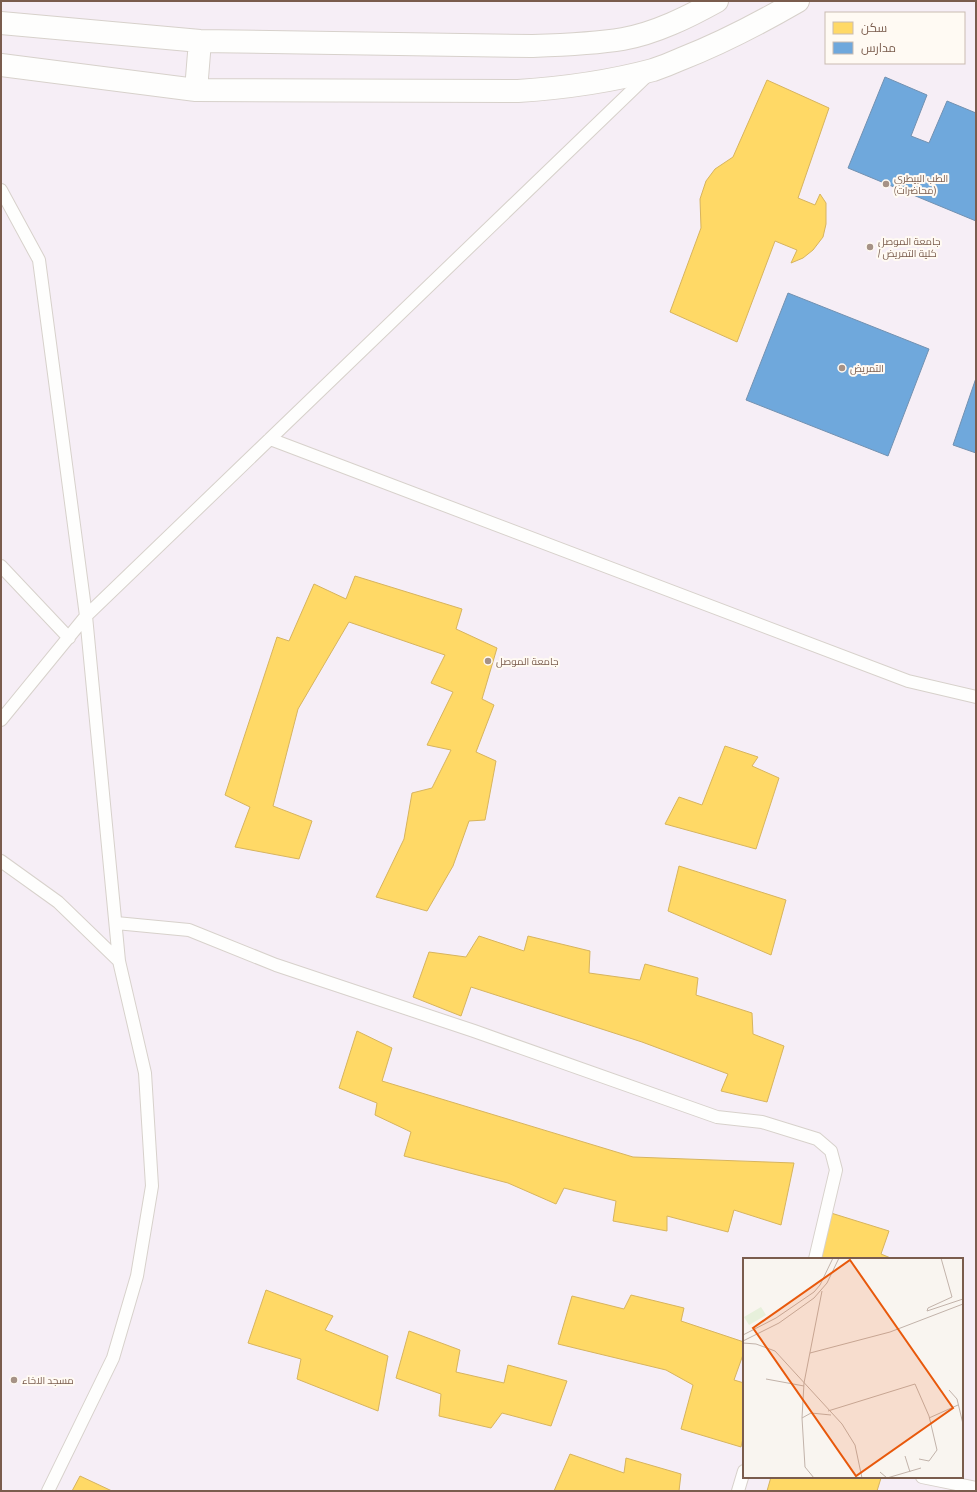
<svg xmlns="http://www.w3.org/2000/svg" width="977" height="1492" viewBox="0 0 977 1492" font-family="'Archivo Narrow',Cairo,sans-serif">
  <style>
    .education { fill: #f6eef6; fill-rule: evenodd }
    .homes { fill: #ffd966; stroke: #d7b45e }
    .schools { fill: #6fa8dc; stroke: #7291b1 }
    .lines { fill: none; stroke-linecap: round; stroke-linejoin: round }
    .service-casing { stroke: #d7d1cb; stroke-width: 14 }
    .minor-casing { stroke: #d7d1cb; stroke-width: 24 }
    .service { stroke: #fefefd; stroke-width: 12 }
    .minor { stroke: #fefefd; stroke-width: 22 }
    .poi-dot { fill: #a69286; stroke: #fffaf3; stroke-width: 1.5 }
    .labels { text-anchor: middle; stroke-width: 4; stroke-linejoin: round; paint-order: stroke }
    .poi-label { font-size: 10px; fill: #7a5c4d; stroke: #fffaf3; text-anchor: start }
    .inset-road { fill: none; stroke: #c2b3aa; stroke-width: 1 }
    .view { fill: #e8590c; fill-opacity: 0.15; stroke: #e8590c; stroke-width: 2 }
    .inset-edge { fill: none; stroke: #7a5c4d; stroke-width: 2 }
  </style>
  <rect width="100%" height="100%" fill="#f9f5f0"/>
  <path class="education" d="M 1,1 L 976,1 L 976,1491 L 1,1491 ZM 826,13 L 964,13 L 964,63 L 826,63 ZM 744,1259 L 962,1259 L 962,1477 L 744,1477 Z"/>
  <path class="homes" d="M 767,80 L 829,108 L 798,198 L 815,205 L 820,194 L 826,203 L 826,224 L 823,237 L 813,250 L 803,258 L 791,263 L 797,250 L 775,241 L 737,342 L 670,312 L 701,228 L 700,199 L 706,181 L 715,169 L 733,157 Z
    M 355,576 L 462,609 L 456,629 L 497,648 L 482,699 L 494,705 L 476,752 L 496,761 L 485,820 L 469,821 L 453,866 L 427,911 L 376,897 L 404,839 L 412,793 L 432,788 L 451,750 L 427,745 L 453,692 L 431,683 L 445,655 L 349,622 L 298,709 L 273,806 L 312,821 L 299,859 L 235,847 L 250,807 L 225,795 L 277,637 L 289,641 L 314,584 L 346,599 Z
    M 725,746 L 758,757 L 752,766 L 779,778 L 756,849 L 665,824 L 679,797 L 702,805 Z
    M 679,866 L 786,900 L 771,955 L 668,911 Z
    M 479,936 L 524,951 L 528,936 L 590,951 L 589,973 L 640,980 L 645,964 L 698,978 L 696,995 L 752,1013 L 753,1034 L 784,1046 L 767,1102 L 721,1091 L 728,1074 L 642,1042 L 471,987 L 461,1016 L 413,997 L 429,952 L 466,957 Z
    M 357,1031 L 392,1048 L 382,1081 L 633,1157 L 794,1163 L 781,1225 L 734,1210 L 728,1232 L 667,1216 L 667,1231 L 613,1221 L 616,1201 L 564,1188 L 556,1204 L 508,1183 L 404,1156 L 411,1132 L 375,1115 L 377,1103 L 339,1088 Z
    M 831,1213 L 889,1231 L 881,1254 L 893,1259 L 825,1259 L 821,1258 Z
    M 266,1290 L 333,1316 L 325,1330 L 388,1356 L 378,1411 L 297,1379 L 301,1359 L 248,1343 Z
    M 631,1295 L 684,1308 L 681,1321 L 744,1342 L 744,1352 L 734,1380 L 744,1383 L 744,1434 L 741,1447 L 681,1429 L 693,1385 L 666,1370 L 558,1344 L 572,1296 L 624,1309 Z
    M 409,1331 L 460,1350 L 456,1372 L 504,1383 L 508,1365 L 567,1381 L 551,1426 L 502,1413 L 491,1428 L 439,1416 L 441,1394 L 396,1378 Z
    M 570,1454 L 624,1473 L 626,1458 L 681,1474 L 679,1491 L 554,1491 Z
    M 80,1476 L 112,1491 L 72,1491 Z
    M 771,1477 L 876,1477 L 881,1478 L 877,1491 L 767,1491 Z"/>
  <path class="schools" d="M 885,77 L 927,95 L 911,136 L 929,143 L 947,101 L 976,113 L 976,221 L 848,168 Z
    M 788,293 L 929,349 L 888,456 L 746,400 Z
    M 976,378 L 976,453 L 953,445 Z"/>
  <g class="lines">
    <g class="service-casing">
      <path id="service" d="M 1,190 L 39,260 L 86,616 L 119,961 L 145,1073 L 152,1186 L 137,1276 L 113,1358 L 48,1491
        M 270,439 L 908,681 L 976,697
        M 1,566 L 69,638
        M 1,720 L 86,616 L 649,74
        M 1,861 L 58,902 L 119,961
        M 116,923 L 189,930 L 276,965 L 474,1031 L 717,1117 L 762,1122 L 817,1139 L 831,1151 L 836,1170 L 815,1259
        M 922,1477 L 976,1488
        M 738,1491 L 744,1471"/>
    </g>
    <g class="minor-casing">
      <path id="minor" d="M 1,23 L 200,41 L 532,46 C 562,45 593,44 623,39 C 656,33 688,17 717,1
        M 1,65 L 196,90 L 518,91 C 564,88 608,82 653,70 C 662,67 672,63 681,59 C 722,43 760,23 798,1
        M 196,90 L 200,41"/>
    </g>
    <use href="#service" class="service"/>
    <use href="#minor" class="minor"/>
  </g>
  <g class="poi-dot">
    <circle cx="886" cy="184" r="4"/>
    <circle cx="870" cy="247" r="4"/>
    <circle cx="842" cy="368" r="4"/>
    <circle cx="488" cy="661" r="4"/>
    <circle cx="14" cy="1380" r="4"/>
  </g>
  <g class="labels">
    <g class="poi-label">
      <text x="894" y="182">الطب البيطري<tspan x="894" dy="12">(محاضرات)</tspan></text>
      <text x="878" y="245">جامعة الموصل<tspan x="878" dy="12">/ كلية التمريض</tspan></text>
      <text x="850" y="372">التمريض</text>
      <text x="496" y="665">جامعة الموصل</text>
      <text x="22" y="1384">مسجد الاخاء</text>
    </g>
  </g>
  <g transform="translate(743 1258)">
    <rect width="220" height="220" fill="#f9f5f0"/>
    <path d="M 18,49 L 23,57 L 6,67 L 1,59 Z" fill="#e7f0db"/>
    <path class="inset-road" d="M 198,0 L 209,39 L 185,50 L 184,53 L 220,41M 0,77 L 33,60 L 71,34 L 77,27 L 90,0M 0,83 L 36,65 L 71,40 L 84,25 L 96,0M 0,85 L 13,86 L 32,93 L 99,166 L 112,187 L 119,220M 67,95 L 147,74 L 220,46M 23,121 L 61,128M 206,132 L 214,141 L 220,166M 85,153 L 172,126 L 186,158 L 194,192 L 186,203 L 176,201M 59,160 L 61,125 L 79,33M 186,160 L 215,147M 162,198 L 167,214M 137,214 L 144,220 L 178,210M 71,220 L 62,209 L 59,160 L 68,155 L 88,157"/>
    <path class="view" d="M 107,2 L 210,150 L 113,218 L 10,70 Z"/>
    <rect width="220" height="220" class="inset-edge"/>
  </g>
  <rect width="977" height="1492" fill="none" stroke="#7a5c4d" stroke-width="4"/>
  <rect x="825" y="12" width="140" height="52" fill="#fffaf3" stroke="#cabbb1"/>
  <rect x="833" y="22" width="20" height="12" fill="#ffd966" stroke="#cabbb1"/>
  <text x="861" y="32" font-size="12" fill="#7a5c4d">سكن</text>
  <rect x="833" y="42" width="20" height="12" fill="#6fa8dc" stroke="#cabbb1"/>
  <text x="861" y="52" font-size="12" fill="#7a5c4d">مدارس</text>
</svg>
